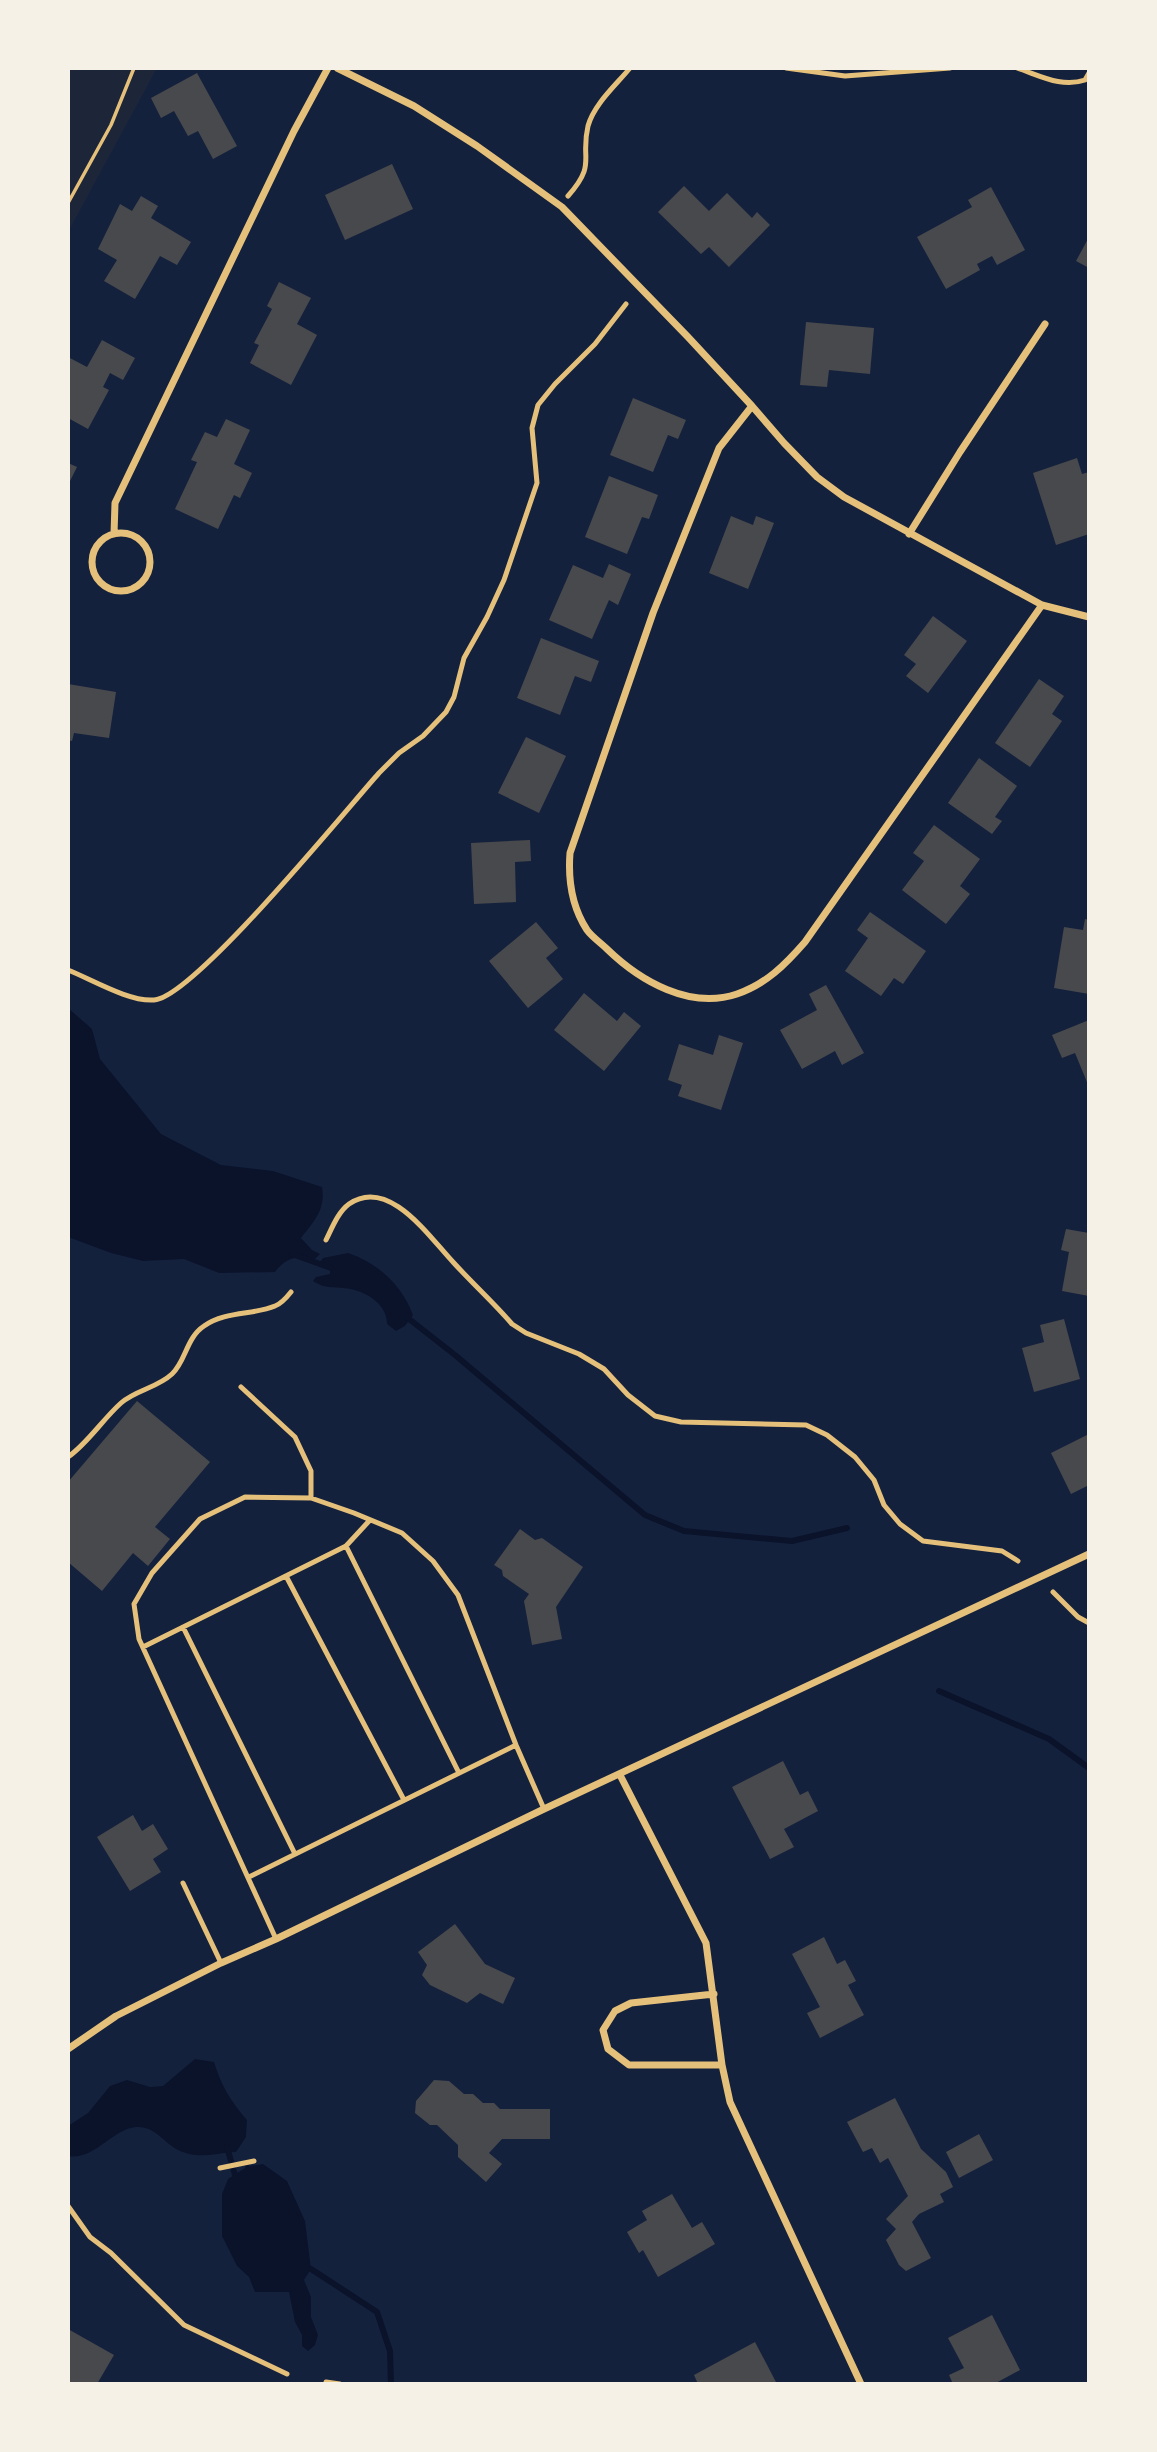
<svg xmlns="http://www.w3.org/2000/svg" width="1157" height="2452" viewBox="0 0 1157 2452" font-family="'PT Sans',sans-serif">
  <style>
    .green { fill: #1d2539 }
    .water { fill: #0b132b }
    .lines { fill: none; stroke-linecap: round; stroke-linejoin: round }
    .stream { stroke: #0b132b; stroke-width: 6 }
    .building { fill: #48494c }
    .path { stroke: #e5c07b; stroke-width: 3.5 }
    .service { stroke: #e5c07b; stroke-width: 5 }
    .minor { stroke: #e5c07b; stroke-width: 7 }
  </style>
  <rect width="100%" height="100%" fill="#14213d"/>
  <path class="green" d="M 68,68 L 157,68 L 68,232 Z"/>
  <path class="water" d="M 68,1008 L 92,1029 L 100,1059 L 161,1134 L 221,1165 L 273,1171 L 322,1187 C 326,1209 314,1222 301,1238 L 312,1250 L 320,1254 L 315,1259 C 299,1254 285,1258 275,1272 L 219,1273 L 184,1259 L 143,1261 L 111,1253 L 68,1237 Z
    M 348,1253 C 378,1263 402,1285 413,1315 L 405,1326 L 396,1331 L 387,1324 C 387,1305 369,1293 350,1289 C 336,1286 326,1290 313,1281 L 316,1277 L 330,1274 L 330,1270 L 320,1262 L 323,1258 Z
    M 195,2059 L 214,2062 C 221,2085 231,2102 247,2120 L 246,2137 L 236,2152 C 214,2153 199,2160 178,2150 C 163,2142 155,2126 136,2127 C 112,2129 94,2161 68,2156 L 68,2126 L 88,2113 L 110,2086 L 127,2080 L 150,2087 L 163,2086 Z
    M 245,2163 L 250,2166 L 263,2164 L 287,2181 L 305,2221 L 311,2269 L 304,2280 L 311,2297 L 311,2317 L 318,2335 L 315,2345 L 308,2351 L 302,2346 L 302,2335 L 295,2322 L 289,2292 L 255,2292 L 249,2277 L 237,2266 L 222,2236 L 222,2194 L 228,2179 L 245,2168 Z"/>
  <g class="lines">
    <path class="stream" d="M 292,1254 L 331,1268
      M 404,1315 L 455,1355 L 645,1515 L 684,1531 L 792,1541 L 847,1528
      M 939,1691 L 1049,1739 L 1089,1768
      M 227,2147 L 235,2175
      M 311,2269 L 377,2312 L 390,2351 L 391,2384"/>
  </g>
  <path class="building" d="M 197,73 L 237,146 L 213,159 L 198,131 L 188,136 L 174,111 L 161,118 L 151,98 Z
    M 392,164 L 413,209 L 345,240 L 325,195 Z
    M 684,186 L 709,211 L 727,193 L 752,218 L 757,212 L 770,225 L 729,267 L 709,247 L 701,254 L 658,212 Z
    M 991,187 L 1025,250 L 997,265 L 992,256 L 977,264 L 980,270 L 946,289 L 917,237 L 972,207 L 968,200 Z
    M 141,196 L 158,206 L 151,218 L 191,242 L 177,265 L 160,256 L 135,299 L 104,281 L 117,260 L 98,249 L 120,204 L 132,211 Z
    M 1089,237 L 1089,268 L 1076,261 Z
    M 279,282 L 311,298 L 297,324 L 317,335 L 291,385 L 250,363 L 259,345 L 254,343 L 272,309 L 267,306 Z
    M 806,322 L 874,328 L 870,374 L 829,370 L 827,387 L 800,385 Z
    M 102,340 L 135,358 L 123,380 L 110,373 L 103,387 L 109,390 L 88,429 L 68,418 L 68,357 L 87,367 Z
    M 633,398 L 686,420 L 678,439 L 668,435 L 653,472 L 610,455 Z
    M 226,419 L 250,430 L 234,464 L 252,473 L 240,498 L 234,495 L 218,529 L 175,509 L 197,462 L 191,460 L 205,432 L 217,437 Z
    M 1077,458 L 1082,474 L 1089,472 L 1089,534 L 1056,545 L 1033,473 Z
    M 68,463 L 77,467 L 68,485 Z
    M 609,476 L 658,495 L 649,519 L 642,517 L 627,554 L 585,537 Z
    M 731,516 L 753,525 L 756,516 L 774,523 L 748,589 L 709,573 Z
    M 609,564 L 631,574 L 618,605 L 609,600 L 592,639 L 549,620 L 573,565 L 603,578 Z
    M 933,616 L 967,641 L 928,693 L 906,676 L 916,664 L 904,655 Z
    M 541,638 L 599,661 L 591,682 L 575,676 L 560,715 L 517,698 Z
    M 1039,679 L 1064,696 L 1052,714 L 1062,721 L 1030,767 L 995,743 Z
    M 68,684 L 116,692 L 109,738 L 74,733 L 72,741 L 68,740 Z
    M 526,737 L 566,756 L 539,813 L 498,793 Z
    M 979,758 L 1017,786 L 995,817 L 1002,821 L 992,834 L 948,803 Z
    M 934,825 L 980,859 L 960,886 L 970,894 L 946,924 L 902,890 L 924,861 L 913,853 Z
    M 530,840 L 531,861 L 515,862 L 516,902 L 474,904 L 471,843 Z
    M 870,912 L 926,951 L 903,984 L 894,978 L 881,996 L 845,971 L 868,938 L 857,930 Z
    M 1085,919 L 1089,920 L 1089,994 L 1054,988 L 1064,927 L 1083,930 Z
    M 536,922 L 558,948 L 546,958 L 563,979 L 528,1008 L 489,961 Z
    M 826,985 L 864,1053 L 842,1065 L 835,1051 L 802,1069 L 780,1030 L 817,1010 L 809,994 Z
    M 584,993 L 617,1021 L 624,1012 L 641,1026 L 604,1071 L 554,1030 Z
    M 1089,1020 L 1089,1087 L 1075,1053 L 1062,1058 L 1052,1035 Z
    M 719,1035 L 743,1043 L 721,1110 L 678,1096 L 682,1085 L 668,1080 L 679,1044 L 713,1055 Z
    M 1066,1229 L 1089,1233 L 1089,1296 L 1062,1291 L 1069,1252 L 1061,1250 Z
    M 1064,1319 L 1080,1379 L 1034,1392 L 1022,1348 L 1044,1342 L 1040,1325 Z
    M 137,1401 L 210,1462 L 155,1527 L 170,1539 L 148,1566 L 133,1553 L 102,1591 L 68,1562 L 68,1482 Z
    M 1089,1434 L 1089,1485 L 1071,1494 L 1051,1453 Z
    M 520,1529 L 535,1540 L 542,1538 L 583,1567 L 556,1607 L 562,1639 L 532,1645 L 524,1601 L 529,1594 L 503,1576 L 502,1570 L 494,1565 Z
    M 783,1761 L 800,1795 L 808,1791 L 818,1811 L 784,1829 L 794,1847 L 770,1859 L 732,1787 Z
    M 133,1815 L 142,1831 L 153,1824 L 168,1849 L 153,1859 L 161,1872 L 130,1891 L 97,1837 Z
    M 455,1924 L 485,1964 L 515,1978 L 503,2004 L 480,1993 L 467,2003 L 430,1985 L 422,1975 L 427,1965 L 418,1952 Z
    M 824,1937 L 837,1964 L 845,1960 L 856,1981 L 848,1985 L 864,2015 L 820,2038 L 807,2013 L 820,2007 L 792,1954 Z
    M 434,2080 L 449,2081 L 464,2094 L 473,2094 L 483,2103 L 494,2103 L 500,2109 L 550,2109 L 550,2139 L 502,2139 L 489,2153 L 502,2164 L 486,2182 L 458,2157 L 458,2145 L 437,2125 L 430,2125 L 415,2113 L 416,2101 Z
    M 895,2098 L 921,2149 L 946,2172 L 953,2187 L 940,2194 L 944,2202 L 919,2214 L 912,2222 L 931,2258 L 906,2271 L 899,2265 L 886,2240 L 896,2229 L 886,2219 L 908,2196 L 888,2158 L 880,2163 L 872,2148 L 863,2152 L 847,2122 Z
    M 979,2134 L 993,2160 L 959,2178 L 946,2152 Z
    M 672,2194 L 692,2228 L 702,2222 L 715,2244 L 658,2277 L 643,2250 L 639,2253 L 627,2232 L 647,2220 L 642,2211 Z
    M 992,2315 L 1020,2370 L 994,2384 L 953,2384 L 949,2375 L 964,2368 L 948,2338 Z
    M 68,2329 L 114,2355 L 97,2384 L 68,2384 Z
    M 755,2342 L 777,2384 L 698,2384 L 694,2375 Z"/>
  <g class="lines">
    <path class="path" d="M 68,203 L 111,125 L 134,68"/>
    <path class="service" d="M 786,68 L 845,76 L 950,68
      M 1017,68 C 1041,76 1062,88 1085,80 L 1089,73
      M 568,196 C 597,163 580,160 588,126 C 594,104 616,85 630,68
      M 68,970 C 91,979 129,1002 154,1000 C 193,998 345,811 379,773 L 399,753 L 423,736 L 446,712 L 454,697 L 464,658 L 487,617 L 504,580 L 537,483 L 532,428 L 538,405 L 555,384 L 595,344 L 626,304
      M 326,1240 C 332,1228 338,1212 349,1204 C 389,1176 430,1238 453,1262 C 472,1283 493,1302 512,1324 L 526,1333 L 579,1354 L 604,1369 L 628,1395 L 655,1416 L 681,1422 L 806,1425 L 827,1435 L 855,1457 L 874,1480 L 884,1505 L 900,1524 L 923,1541 L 1002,1551 L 1018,1561
      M 241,1387 L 295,1437 L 311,1471 L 311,1498
      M 68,1457 C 87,1444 103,1419 121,1403 C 136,1390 157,1388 172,1374 C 186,1361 186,1338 204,1326 C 225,1311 254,1315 275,1306 C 281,1304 287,1297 291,1292
      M 346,1546 L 459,1773
      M 286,1576 L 404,1800
      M 1053,1592 L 1078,1617 L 1089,1623
      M 183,1627 L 295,1854
      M 143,1647 L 346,1546 L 370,1520
      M 249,1877 L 516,1745
      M 183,1883 L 221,1963
      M 276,1939 L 139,1639 L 134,1604 L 152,1573 L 200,1519 L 245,1497 L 311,1498 L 354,1513 L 402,1533 L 433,1561 L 458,1595 L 516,1745 L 544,1809
      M 220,2168 L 254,2161
      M 68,2206 L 90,2237 L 111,2253 L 184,2325 L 287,2374
      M 326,2382 L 340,2384"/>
    <path class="minor" d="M 337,68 L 414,106 L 477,146 L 562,207 L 688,337 L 752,406 L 784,443 L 817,477 L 844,497 L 1042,605 L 1089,617
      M 752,406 L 719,448 L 653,613 L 570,853 C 568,879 572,907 587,930 C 592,937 601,943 607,949 C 640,981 690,1010 737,994 C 766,984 785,965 805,942 L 1042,605
      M92 562a29 29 0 1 1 58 0a29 29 0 1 1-58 0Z
      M 114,534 L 115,503 L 294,131 L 328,68
      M 909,534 L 960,452 L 1045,324
      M 620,1775 L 706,1943 L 722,2065 L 730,2102 L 861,2384
      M 714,1994 L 631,2003 L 615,2011 L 603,2030 L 608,2049 L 629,2065 L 722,2065
      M 68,2049 L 116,2016 L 221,1963 L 276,1939 L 544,1809 L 1089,1554"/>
  </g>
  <rect width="1157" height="2452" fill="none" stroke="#f6f1e7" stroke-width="140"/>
</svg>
